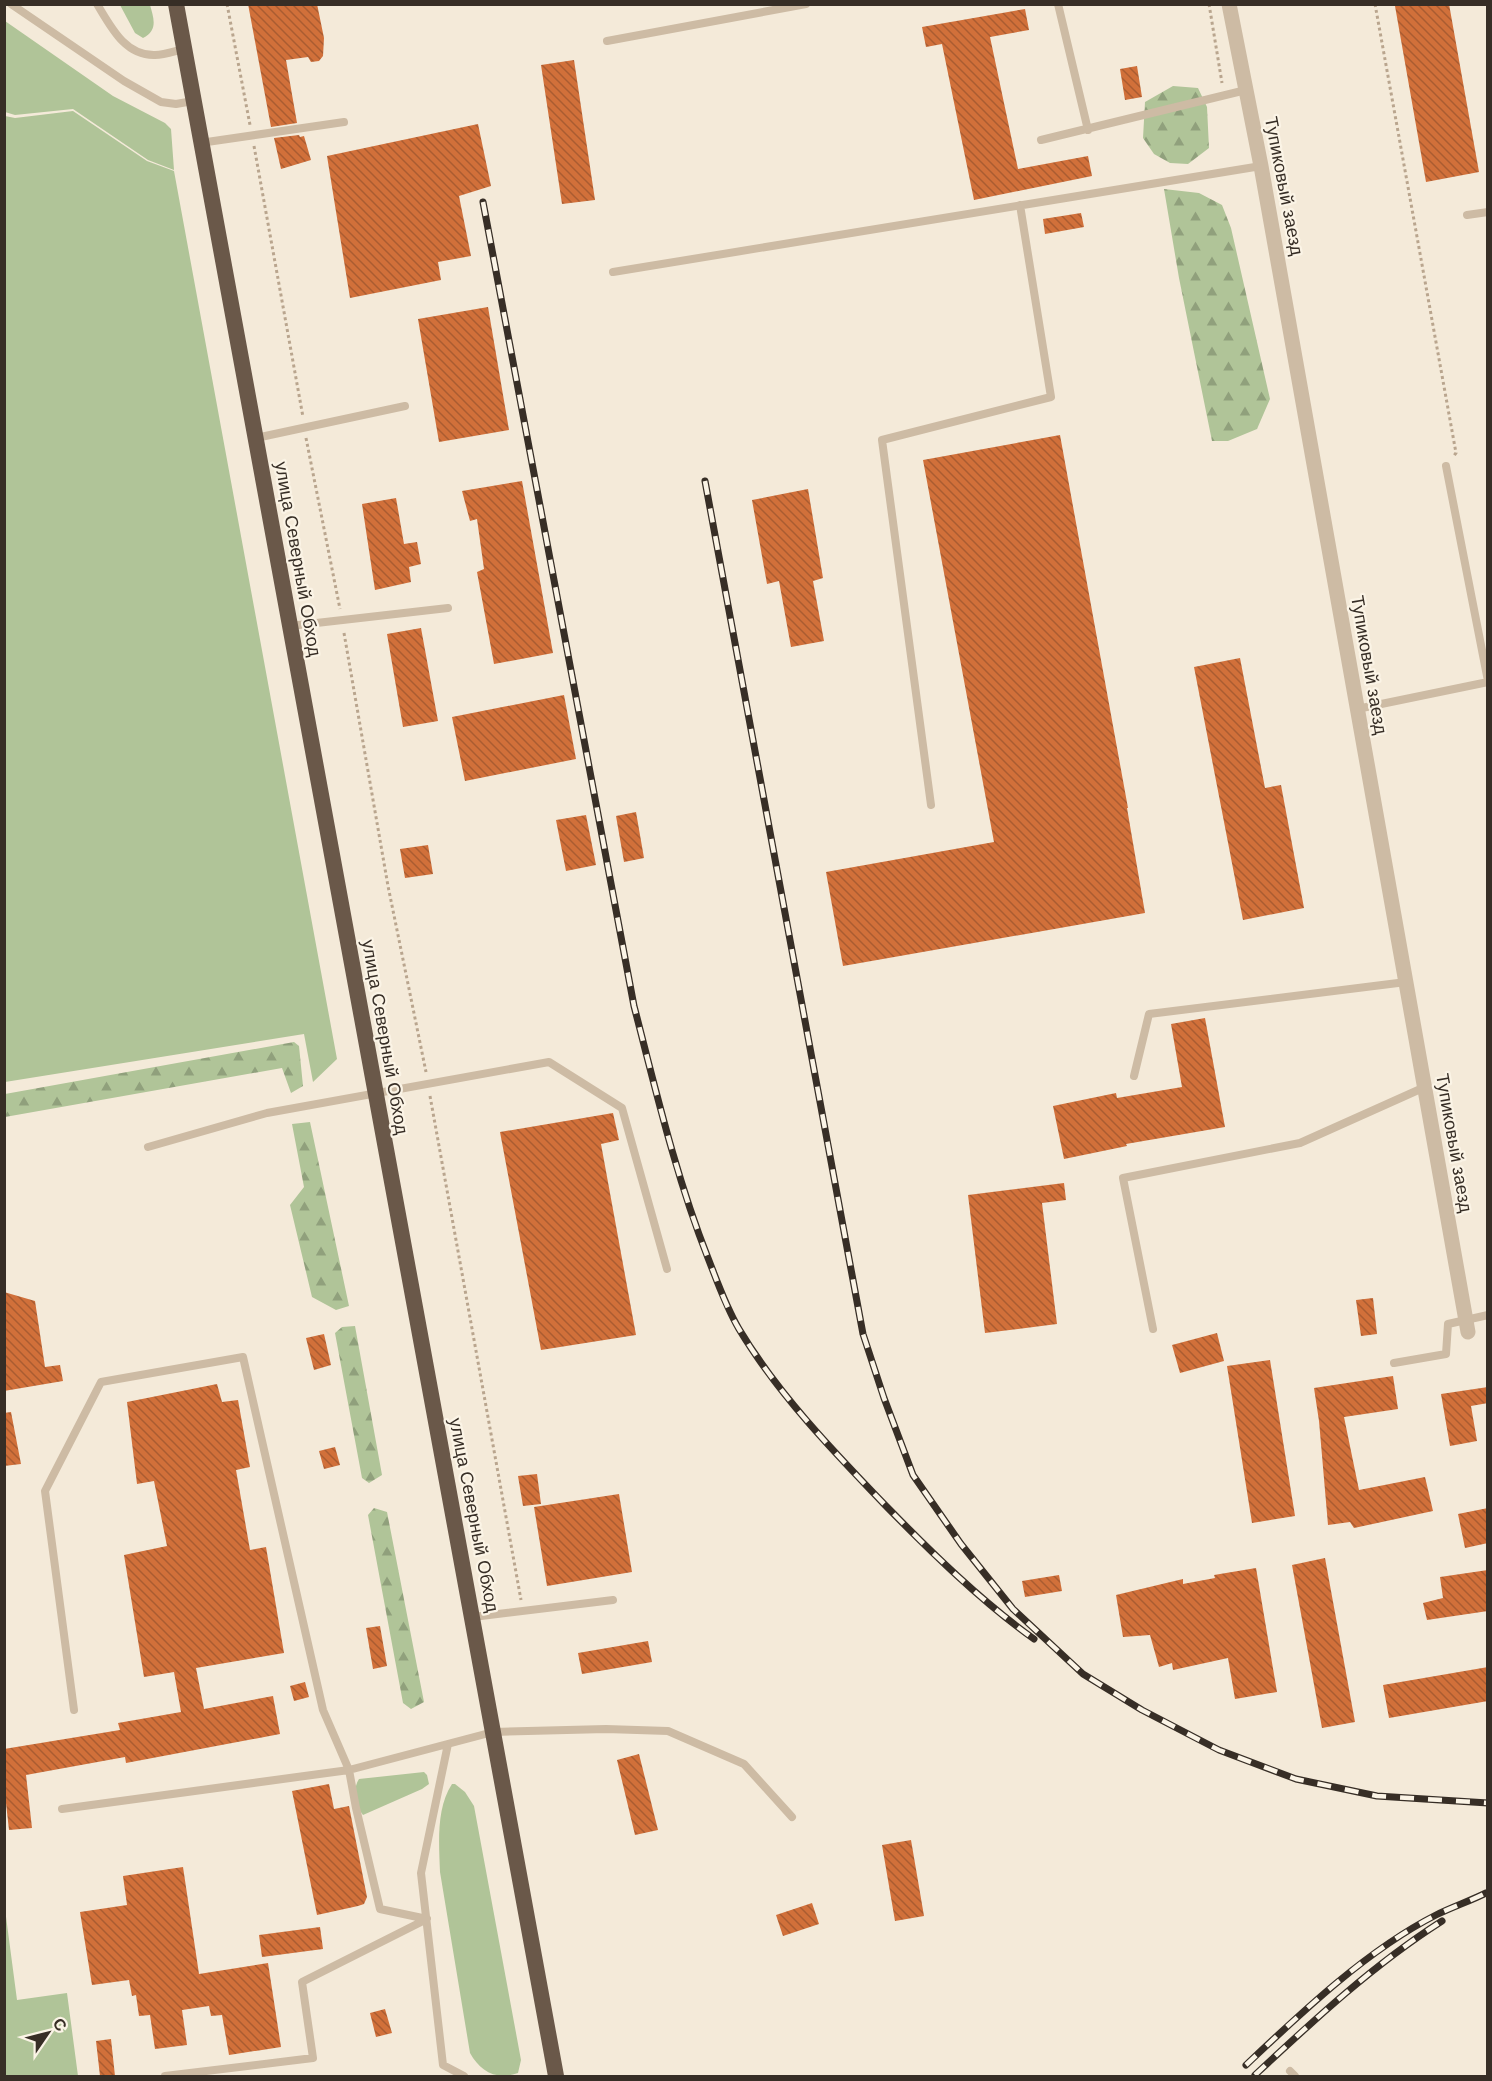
<svg xmlns="http://www.w3.org/2000/svg" width="1492" height="2081" viewBox="0 0 1492 2081" font-family="Arial,sans-serif">
  <style>
    .green { fill: #b0c498 }
    .forest { fill: url(#forest-firs) }
    .building { fill: url(#building-back-hatch) }
    .lines { fill: none; stroke-linecap: round; stroke-linejoin: round }
    .path { stroke: #b9a58e; stroke-width: 3; stroke-dasharray: 3 3; stroke-linecap: butt }
    .service { stroke: #cdbba4; stroke-width: 8 }
    .minor { stroke: #cdbba4; stroke-width: 15 }
    .trunk { stroke: #6a5849; stroke-width: 16 }
    .rail-casing { stroke: #372e26; stroke-width: 7 }
    .rail { stroke: #fbf4e6; stroke-width: 4.5; stroke-dasharray: 14; stroke-linecap: butt }
    .labels { text-anchor: middle; stroke-width: 4.5; stroke-linejoin: round; paint-order: stroke }
    .street-label { font-size: 18px; fill: #372e26; stroke: #fbf4e6 }
  </style>
  <defs>
    <pattern id="forest-firs" width="22" height="20" patternUnits="userSpaceOnUse" patternTransform="scale(1.5)"><rect width="22" height="20" fill="#b0c498"/><path d="M5 1l3.5 6h-7zM16 11l3.5 6h-7z" fill="#90a07c"/></pattern>
    <pattern id="building-back-hatch" width="6" height="6" patternUnits="userSpaceOnUse" patternTransform="scale(1.5)"><rect width="6" height="6" fill="#d1703a"/><path d="M-1 5l2 2M0 0l6 6M5-1l2 2" fill="none" stroke="#aa5c31"/></pattern>
  </defs>
  <rect width="100%" height="100%" fill="#f4ead9"/>
  <path class="green" d="M 120,5 L 150,5 C 154,19 158,30 143,38 L 135,33 Z
    M 5,21 L 113,96 L 165,123 L 171,129 L 174,170 L 148,160 L 73,109 L 15,115 L 5,112 Z
    M 73,111 L 147,161 L 174,171 L 337,1059 L 313,1082 L 304,1034 L 5,1082 L 5,116 L 15,118 Z
    M 424,1772 L 427,1775 L 429,1784 L 422,1789 L 363,1815 C 356,1807 352,1789 359,1779 Z
    M 452,1784 L 455,1784 L 465,1792 L 474,1806 L 521,2060 L 518,2073 C 496,2081 480,2071 470,2053 L 440,1872 C 439,1844 436,1808 452,1784 Z
    M 5,1909 L 17,2000 L 67,1993 L 78,2076 L 5,2076 Z"/>
  <path class="forest" d="M 1173,86 L 1198,88 L 1207,107 L 1209,148 L 1188,164 L 1170,163 L 1154,154 L 1143,138 L 1145,102 Z
    M 1164,189 L 1199,193 L 1222,205 L 1231,228 L 1270,399 L 1257,429 L 1228,441 L 1212,441 L 1179,278 Z
    M 294,1042 L 299,1046 L 303,1086 L 291,1093 L 282,1068 L 5,1117 L 5,1094 Z
    M 310,1122 L 349,1306 L 336,1310 L 312,1297 L 290,1205 L 304,1187 L 292,1124 Z
    M 355,1326 L 382,1475 L 369,1483 L 362,1478 L 335,1333 L 342,1327 Z
    M 374,1508 L 387,1512 L 424,1702 L 411,1709 L 403,1703 L 368,1515 Z"/>
  <path class="building" d="M 248,4 L 317,4 L 324,38 L 323,56 L 319,61 L 311,62 L 308,57 L 286,60 L 297,123 L 271,127 Z
    M 1402,4 L 1449,4 L 1479,172 L 1426,182 L 1395,6 Z
    M 1025,9 L 1029,30 L 990,37 L 1018,169 L 1088,156 L 1092,176 L 974,200 L 942,44 L 926,47 L 922,27 Z
    M 574,60 L 595,200 L 562,204 L 541,65 Z
    M 1137,66 L 1142,97 L 1125,100 L 1120,69 Z
    M 478,124 L 491,186 L 459,196 L 471,256 L 438,262 L 441,280 L 350,298 L 327,156 Z
    M 299,135 L 300,137 L 304,136 L 311,160 L 281,169 L 274,138 Z
    M 1081,213 L 1084,227 L 1045,234 L 1043,219 Z
    M 488,307 L 509,430 L 439,442 L 418,319 Z
    M 1060,435 L 1128,808 L 1127,808 L 1145,913 L 843,966 L 826,872 L 994,842 L 923,460 Z
    M 522,481 L 553,653 L 494,664 L 477,572 L 484,569 L 477,519 L 470,521 L 462,491 Z
    M 808,489 L 823,578 L 813,581 L 824,641 L 791,647 L 779,581 L 767,584 L 752,500 Z
    M 396,498 L 404,544 L 417,542 L 421,564 L 409,567 L 411,582 L 375,590 L 362,504 Z
    M 421,628 L 438,721 L 403,727 L 387,634 Z
    M 1240,658 L 1265,788 L 1281,785 L 1304,908 L 1243,920 L 1194,667 Z
    M 564,695 L 576,759 L 465,781 L 452,717 Z
    M 636,812 L 644,858 L 624,862 L 616,816 Z
    M 586,815 L 596,865 L 566,871 L 556,820 Z
    M 428,845 L 433,874 L 405,878 L 400,849 Z
    M 1205,1018 L 1225,1127 L 1126,1144 L 1127,1146 L 1064,1159 L 1053,1106 L 1116,1093 L 1117,1098 L 1182,1087 L 1171,1024 Z
    M 613,1113 L 619,1140 L 601,1144 L 636,1335 L 541,1350 L 500,1132 Z
    M 1064,1183 L 1066,1200 L 1042,1203 L 1057,1324 L 985,1333 L 968,1195 Z
    M 4,1292 L 35,1301 L 45,1367 L 60,1365 L 63,1381 L 4,1391 Z
    M 1373,1298 L 1377,1334 L 1361,1336 L 1356,1300 Z
    M 1217,1333 L 1224,1361 L 1180,1373 L 1172,1345 Z
    M 324,1334 L 331,1365 L 314,1370 L 306,1338 Z
    M 1270,1360 L 1295,1516 L 1252,1523 L 1227,1366 Z
    M 1393,1376 L 1398,1409 L 1344,1417 L 1359,1490 L 1425,1477 L 1433,1511 L 1354,1528 L 1350,1522 L 1328,1525 L 1319,1421 L 1314,1388 Z
    M 217,1384 L 222,1402 L 238,1400 L 250,1467 L 236,1470 L 250,1550 L 266,1547 L 284,1653 L 196,1668 L 204,1709 L 273,1696 L 280,1734 L 126,1763 L 125,1757 L 26,1775 L 32,1828 L 9,1830 L 4,1785 L 4,1749 L 120,1730 L 118,1723 L 181,1712 L 174,1672 L 144,1677 L 124,1555 L 167,1546 L 154,1481 L 137,1484 L 127,1402 Z
    M 1488,1387 L 1488,1403 L 1471,1406 L 1477,1441 L 1450,1446 L 1441,1394 Z
    M 11,1412 L 21,1464 L 4,1466 L 4,1413 Z
    M 335,1447 L 340,1465 L 324,1469 L 319,1451 Z
    M 537,1474 L 541,1504 L 523,1506 L 518,1476 Z
    M 619,1494 L 632,1572 L 547,1586 L 534,1507 Z
    M 1488,1508 L 1488,1543 L 1465,1548 L 1458,1514 Z
    M 1325,1558 L 1355,1722 L 1322,1728 L 1292,1565 Z
    M 1256,1568 L 1277,1692 L 1235,1699 L 1228,1658 L 1173,1670 L 1172,1663 L 1159,1667 L 1150,1635 L 1123,1637 L 1116,1595 L 1183,1579 L 1183,1584 L 1215,1578 L 1214,1575 Z
    M 1488,1570 L 1488,1611 L 1427,1620 L 1423,1603 L 1443,1598 L 1440,1577 Z
    M 1059,1575 L 1062,1591 L 1025,1597 L 1022,1581 Z
    M 380,1626 L 387,1666 L 373,1669 L 366,1628 Z
    M 648,1641 L 652,1662 L 582,1674 L 578,1653 Z
    M 1488,1667 L 1488,1701 L 1389,1718 L 1383,1685 Z
    M 305,1682 L 309,1697 L 294,1701 L 290,1686 Z
    M 639,1754 L 658,1830 L 635,1835 L 617,1760 Z
    M 329,1784 L 334,1809 L 349,1806 L 367,1897 L 364,1904 L 358,1906 L 317,1915 L 292,1791 Z
    M 911,1840 L 924,1916 L 895,1921 L 882,1845 Z
    M 183,1867 L 199,1974 L 268,1963 L 281,2047 L 229,2055 L 222,2015 L 211,2016 L 209,2006 L 182,2010 L 187,2045 L 155,2049 L 150,2015 L 139,2016 L 136,1995 L 132,1996 L 129,1980 L 92,1985 L 80,1912 L 127,1905 L 123,1876 Z
    M 812,1903 L 819,1924 L 783,1936 L 776,1915 Z
    M 320,1927 L 323,1949 L 262,1957 L 259,1935 Z
    M 385,2009 L 392,2033 L 376,2037 L 370,2013 Z
    M 111,2039 L 115,2076 L 100,2076 L 96,2041 Z"/>
  <g class="lines">
    <path class="path" d="M 227,4 L 250,125
      M 1209,4 L 1222,83
      M 1375,4 L 1456,453 L 1453,457
      M 254,146 L 303,417
      M 306,438 L 340,609
      M 344,633 L 388,886 L 426,1072
      M 430,1096 L 521,1600"/>
    <path class="service" d="M 11,4 L 124,81 L 161,102 L 176,104 L 193,101
      M 97,4 C 111,27 125,56 155,55 C 165,55 175,51 184,49
      M 1058,4 L 1088,130
      M 607,41 L 806,4
      M 1041,140 L 1246,90
      M 200,143 L 344,122
      M 1467,215 L 1488,212
      M 613,272 L 1261,166
      M 256,438 L 405,406
      M 1446,466 L 1488,681
      M 290,626 L 448,608
      M 1357,709 L 1488,682
      M 931,805 L 882,440 L 1051,397 L 1020,205
      M 1134,1076 L 1149,1014 L 1406,982
      M 148,1147 L 267,1113 L 549,1062 L 622,1108 L 667,1269
      M 1153,1329 L 1123,1178 L 1300,1143 L 1425,1087
      M 1394,1363 L 1446,1354 L 1448,1324 L 1488,1315
      M 473,1617 L 613,1600
      M 74,1710 L 45,1491 L 101,1382 L 243,1357 L 323,1710 L 349,1770 L 356,1808 L 380,1909 L 427,1919 L 302,1982 L 313,2058 L 165,2076
      M 448,1744 L 421,1873 L 443,2065 L 464,2076
      M 62,1809 L 349,1770 L 493,1732 L 606,1729 L 668,1731 L 744,1764 L 792,1817
      M 1290,2071 L 1295,2076"/>
    <path class="minor" d="M 1229,4 L 1261,166 L 1468,1332"/>
    <path class="trunk" d="M 176,4 L 556,2076"/>
    <g class="rail-casing">
      <path id="rail" d="M 483,202 L 634,1006 C 656,1091 676,1177 708,1258 C 717,1281 726,1307 739,1329 C 778,1394 833,1451 886,1506 C 932,1553 981,1601 1034,1639
        M 705,481 L 863,1334 L 884,1398 L 913,1475 L 961,1544 L 1013,1609 L 1083,1674 L 1142,1710 L 1219,1750 L 1296,1779 L 1377,1796 L 1488,1803
        M 1246,2065 C 1301,2013 1367,1950 1436,1915 C 1452,1907 1470,1901 1486,1893
        M 1255,2075 C 1314,2020 1373,1965 1442,1921"/>
    </g>
    <use href="#rail" class="rail"/>
  </g>
  <g class="labels">
    <g class="street-label">
      <text transform="translate(1284 186) rotate(79)" y="6">Тупиковый заезд</text>
      <text transform="translate(298 559) rotate(80)" y="6">улица Северный Обход</text>
      <text transform="translate(1369 665) rotate(80)" y="6">Тупиковый заезд</text>
      <text transform="translate(385 1037) rotate(80)" y="6">улица Северный Обход</text>
      <text transform="translate(1454 1143) rotate(80)" y="6">Тупиковый заезд</text>
      <text transform="translate(474 1515) rotate(79)" y="6">улица Северный Обход</text>
    </g>
  </g>
  <rect width="1492" height="2081" fill="none" stroke="#372e26" stroke-width="12"/>
  <g transform="translate(48 2033) rotate(55)" stroke="#fbf4e6" stroke-width="4.5" paint-order="stroke">
  <path d="M0-4.5L10 22L0 15L-10 22Z" fill="#372e26"/>
  <text y="-9" font-size="16" font-weight="bold" text-anchor="middle" fill="#372e26">С</text>
  </g>
</svg>
